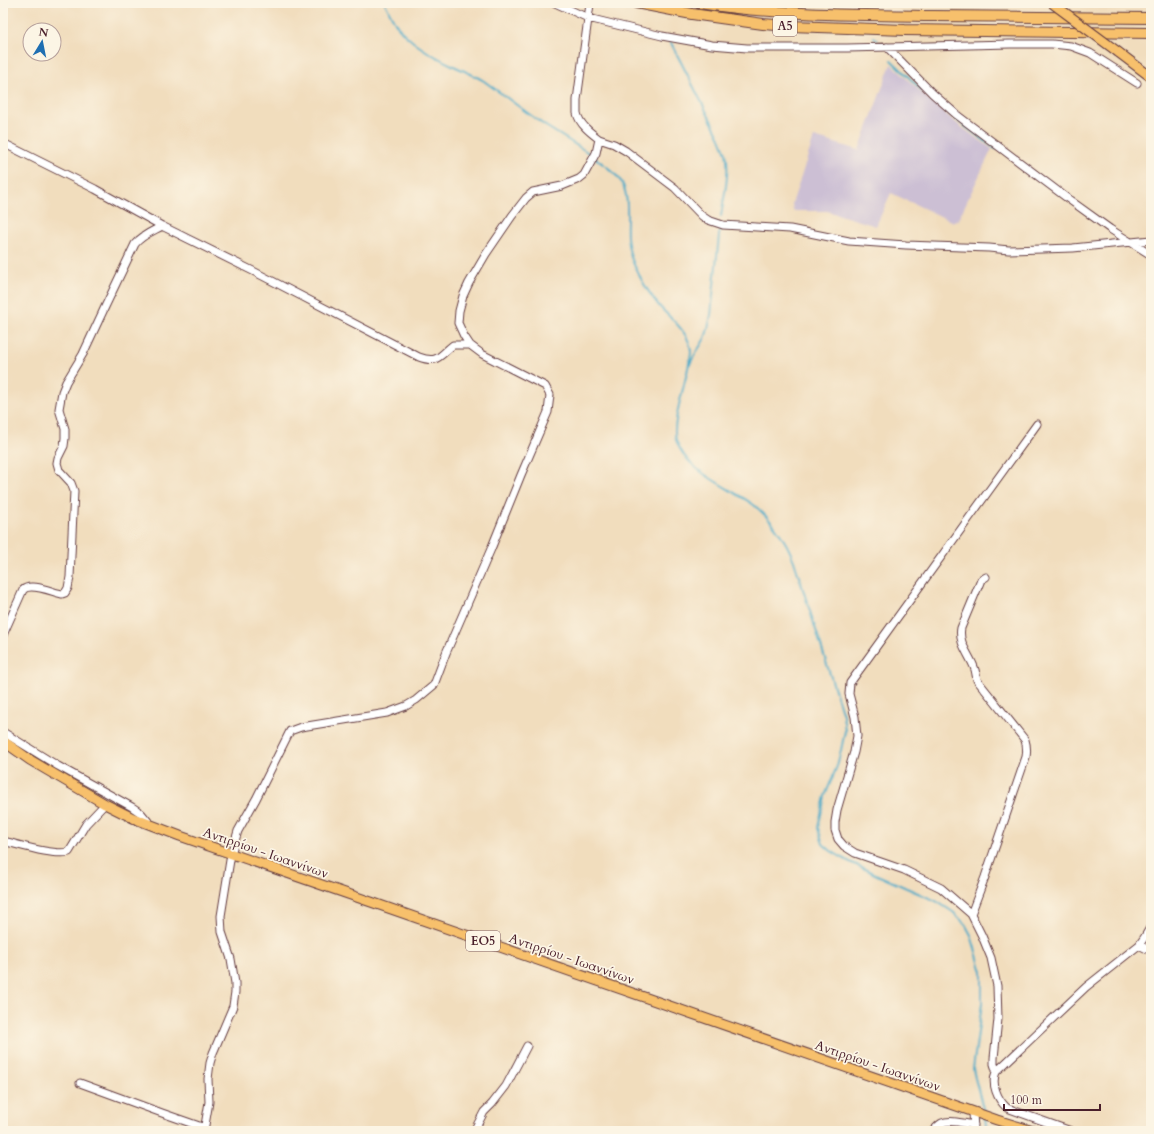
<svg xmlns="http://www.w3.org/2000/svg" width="1154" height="1134" viewBox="0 0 1154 1134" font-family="Cardo,serif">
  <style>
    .industrial { fill: #ccbfd4 }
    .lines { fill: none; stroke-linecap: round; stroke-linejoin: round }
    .stream { stroke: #49aac8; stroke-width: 2 }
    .minor-casing { stroke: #633c41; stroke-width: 9 }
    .major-casing { stroke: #633c41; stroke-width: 11 }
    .highway-casing { stroke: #633c41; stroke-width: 12 }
    .minor { stroke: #fff; stroke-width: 7 }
    .major { stroke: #f7c06c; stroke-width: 9 }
    .highway { stroke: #f7c06c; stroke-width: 10 }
    .major-bridge-casing { stroke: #633c41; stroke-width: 11; stroke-linecap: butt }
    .major-bridge { stroke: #f7c06c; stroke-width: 9 }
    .labels { text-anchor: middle; stroke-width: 3.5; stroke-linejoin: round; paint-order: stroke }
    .shield { fill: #fcf5e5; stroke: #7f5f63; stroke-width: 1 }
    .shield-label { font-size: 12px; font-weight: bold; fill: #4a1f2b }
    .street-label { font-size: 13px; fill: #4a1f2b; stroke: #fcf5e5 }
  </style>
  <rect width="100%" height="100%" fill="#fcf5e5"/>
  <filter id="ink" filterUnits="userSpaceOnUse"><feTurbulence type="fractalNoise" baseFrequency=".025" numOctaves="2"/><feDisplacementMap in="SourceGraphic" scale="8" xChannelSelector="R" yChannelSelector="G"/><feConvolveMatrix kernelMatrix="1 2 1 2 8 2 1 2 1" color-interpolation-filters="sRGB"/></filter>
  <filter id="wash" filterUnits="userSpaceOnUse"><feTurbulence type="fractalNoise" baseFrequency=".012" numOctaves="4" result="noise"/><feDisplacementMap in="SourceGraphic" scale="16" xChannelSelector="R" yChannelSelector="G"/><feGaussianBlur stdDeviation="0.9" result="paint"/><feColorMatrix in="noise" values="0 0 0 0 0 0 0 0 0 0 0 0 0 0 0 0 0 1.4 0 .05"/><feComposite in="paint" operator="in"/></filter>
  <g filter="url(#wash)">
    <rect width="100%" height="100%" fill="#f1ddbd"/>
    <path class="industrial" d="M 891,64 L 935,105 L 960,126 L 992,149 L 958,220 L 953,222 L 891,193 L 876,226 L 827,211 L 793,211 L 792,204 L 814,137 L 859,150 Z"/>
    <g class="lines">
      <path class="stream" d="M 385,3 C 389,11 393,20 398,27 C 411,44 435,57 454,66 C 464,71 474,75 484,81 L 544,125 L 592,155
        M 874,37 L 877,40
        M 670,41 L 720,138 C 722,143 724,148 726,153 C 730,172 724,197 721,216
        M 891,60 L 923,91
        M 933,100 L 966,127 L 996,149
        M 595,158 C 604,165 616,172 622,183 C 630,199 626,219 627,237 C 628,248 631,259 636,269 C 642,282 651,296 660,307 C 672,320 689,332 691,351 C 691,355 690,359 689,363 C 686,382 671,424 676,440 C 687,473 728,486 754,505 C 772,520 786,540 794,561 L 843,715 L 845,731 L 841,750 L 837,766 L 825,796 L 818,828 L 823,844 L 831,851 L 846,860 L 875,874 L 936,901 L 953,912 L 965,924 L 971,935 L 982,972 L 982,1003 L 973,1069 L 975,1078 L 984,1112
        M 690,364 C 694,355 700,347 705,338 C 708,331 709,323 711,315 L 720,226
        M 985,1118 L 987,1131"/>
    </g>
  </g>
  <g filter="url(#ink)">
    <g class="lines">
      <g class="minor-casing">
        <path id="minor" d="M 555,3 L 588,18 L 662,36 L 712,45 L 747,48 L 847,48 L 1010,44 L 1052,44 L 1071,46 L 1090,53 L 1137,83
          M 887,47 L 932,93 L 957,115 L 1067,198 L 1110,229 L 1151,255
          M 599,139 L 614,144 L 626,151 L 675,188 L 702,216 L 708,220 L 723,225 L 790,229 L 849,241 L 906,245 L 989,248 L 1009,250 L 1073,248 L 1151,240
          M 3,143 L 95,189 L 162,226 L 253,271 L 419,357 C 438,364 439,356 453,345 L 470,345
          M 3,635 L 23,590 C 30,582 52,592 62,594 L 65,593 L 68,588 L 70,577 L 74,491 L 71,483 L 59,470 L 57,463 L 58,458 L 64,446 L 65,438 L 65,429 L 59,409 L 62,392 L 66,382 L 83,354 L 104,309 L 135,244 C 142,235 153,231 162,226
          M 3,732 L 58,766 L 132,807 L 141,813 L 151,825
          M 3,841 C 20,845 54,856 69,852 L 86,824 L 105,804
          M 971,914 L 985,877 L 1026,757 C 1027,751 1027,746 1025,740 L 977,680 C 976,676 976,671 974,667 C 969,654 958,643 961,628 L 981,580 L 986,577
          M 1139,945 L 1151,951
          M 996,1070 L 994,1064 L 994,1058 L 998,1019 L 997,986 L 991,958 L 982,936 L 971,914 L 941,888 L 904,870 L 855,853 L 844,846 L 838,839 L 835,830 L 835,822 L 837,810 L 854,752 L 857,736 L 855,717 L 849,694 L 850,683 L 1037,424
          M 80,1083 L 162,1113 L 205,1128
          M 973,1112 L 974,1131
          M 204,1131 L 209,1102 L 208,1079 L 210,1063 L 213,1053 L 233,1006 L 235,992 L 235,983 L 231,959 L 222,932 L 221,916 L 231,854 L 238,831 L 256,799 L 290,731 L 301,727 L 387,713 L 406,706 L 416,700 L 434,685 L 446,653 L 491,549 L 521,475 L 548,412 L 550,395 L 545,386 L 482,354 L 470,345 L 464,336 L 458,323 L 459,311 L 463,296 L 469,283 L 486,254 L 512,216 L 526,198 L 533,192 L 562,186 L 579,179 L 584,175 L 596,153 L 599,139 C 591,133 579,124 577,113 C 577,109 577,104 577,100 L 590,4
          M 474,1131 L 484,1112 L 492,1104 L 506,1086 L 527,1046
          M 933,1131 C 936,1128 939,1124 942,1123 C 950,1119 966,1124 974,1125
          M 1071,1131 L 1007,1108 C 997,1099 991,1084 996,1072 L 1086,987 L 1139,945 L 1144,938 L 1151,926"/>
      </g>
      <g class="major-casing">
        <path id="major" d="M 1118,52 L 1151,77
          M 3,741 L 30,760 L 105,804 L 133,818 L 180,836 L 374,903 L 997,1120 L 1033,1131"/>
      </g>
      <g class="highway-casing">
        <path id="highway" d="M 636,3 L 692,14 L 763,24 L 790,26 L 905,30 L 1151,33
          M 699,3 C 776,15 854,15 932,16 C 1005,16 1078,17 1151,18"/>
      </g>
      <use href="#minor" class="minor"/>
      <use href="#major" class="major"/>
      <use href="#highway" class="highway"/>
      <g class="major-bridge-casing">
        <path id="major-bridge" d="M 1052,3 L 1118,52"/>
      </g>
      <use href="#major-bridge" class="major-bridge"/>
    </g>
  </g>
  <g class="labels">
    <g class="shield">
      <rect x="773" y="16" width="24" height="20" rx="3"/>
      <rect x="466" y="931" width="34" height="20" rx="3"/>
    </g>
    <g class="shield-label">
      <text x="785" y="30">Α5</text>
      <text x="483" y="945">ΕΟ5</text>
    </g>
    <g class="street-label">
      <text transform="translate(266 852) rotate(19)" y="5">Αντιρρίου - Ιωαννίνων</text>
      <text transform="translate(572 958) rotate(19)" y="5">Αντιρρίου - Ιωαννίνων</text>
      <text transform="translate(878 1065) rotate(19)" y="5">Αντιρρίου - Ιωαννίνων</text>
    </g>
  </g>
  <rect width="1154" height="1134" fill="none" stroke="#fcf5e5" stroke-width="16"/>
  <g transform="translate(42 42) rotate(10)"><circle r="19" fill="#fcf5e5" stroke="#b59f9b"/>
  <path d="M0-3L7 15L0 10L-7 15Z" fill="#1f6fb2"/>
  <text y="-6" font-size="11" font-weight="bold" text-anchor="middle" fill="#4a1f2b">N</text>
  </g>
  <path d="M1004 1104v6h96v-6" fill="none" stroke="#4a1f2b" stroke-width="2"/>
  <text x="1010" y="1104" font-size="12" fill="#4a1f2b" stroke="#fcf5e5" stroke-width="3" paint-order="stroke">100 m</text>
</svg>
